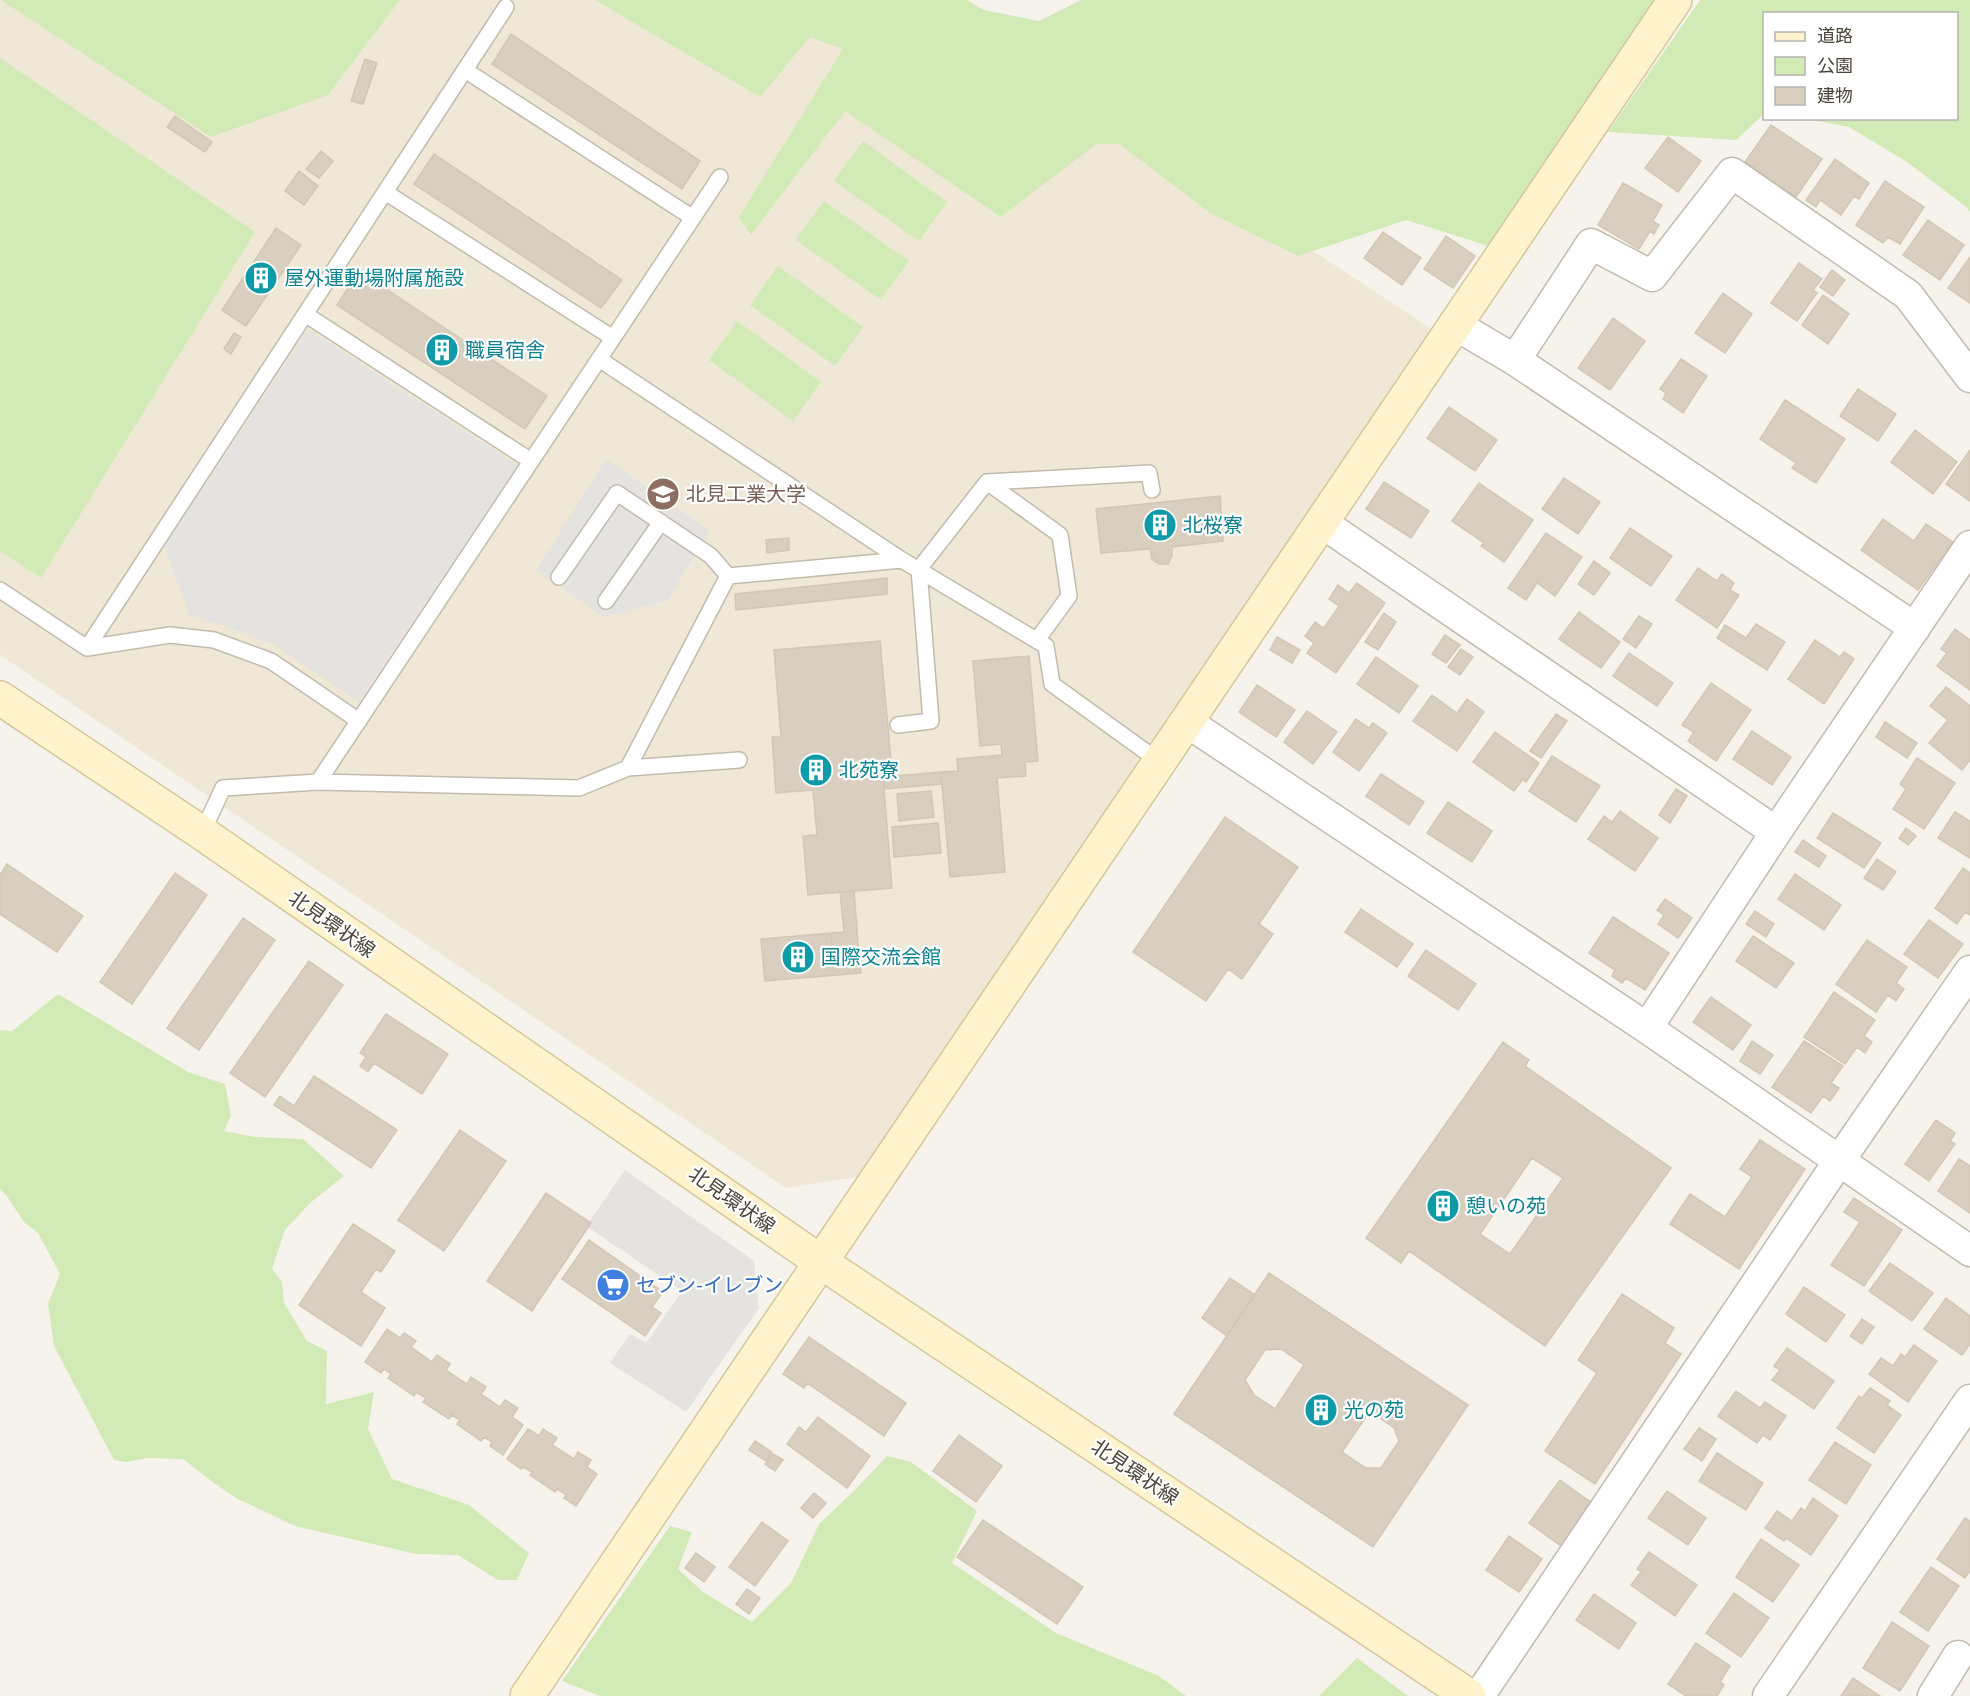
<svg xmlns="http://www.w3.org/2000/svg" width="1970" height="1696" viewBox="0 0 1970 1696" font-family="'PT Sans','Noto Sans JP',sans-serif">
  <style>
    .education { fill: #efe8d6 }
    .green { fill: #d2eab5 }
    .parking { fill: #e5e3e0 }
    .building { fill: #d8cfc1; stroke: #d3c7b4; stroke-width: 1.5; fill-rule: evenodd }
    .lines { fill: none; stroke-linecap: round; stroke-linejoin: round }
    .lane-casing { stroke: #c2bbae; stroke-width: 18 }
    .street-casing { stroke: #c2bbae; stroke-width: 33 }
    .secondary-casing { stroke: #d6c79b; stroke-width: 36 }
    .lane { stroke: #fff; stroke-width: 15 }
    .street { stroke: #fff; stroke-width: 30 }
    .secondary { stroke: #fff3cd; stroke-width: 33 }
    .labels { text-anchor: middle; stroke-width: 4.5; stroke-linejoin: round; paint-order: stroke }
    .culture-label { font-size: 20px; fill: #0d838f; stroke: #fff; text-anchor: start }
    .education-label { font-size: 20px; fill: #785e54; stroke: #fff; text-anchor: start }
    .street-label { font-size: 20px; fill: #4b4439; stroke: #fff }
    .shop-label { font-size: 20px; fill: #366cbe; stroke: #fff; text-anchor: start }
  </style>
  <rect width="100%" height="100%" fill="#f6f3ec"/>
  <path class="education" d="M 0,0 L 933,0 L 1436,332 L 863,1176 L 786,1188 L 0,655 Z"/>
  <path class="green" d="M 1,0 L 400,0 L 328,95 L 211,137 Z
    M 595,0 L 967,0 L 984,10 L 1039,21 L 1081,0 L 1655,0 L 1492,247 L 1406,220 L 1298,256 L 1210,213 L 1120,144 L 1096,144 L 1001,217 L 845,111 L 751,235 L 739,217 L 843,49 L 810,37 L 760,97 Z
    M 1700,0 L 1970,0 L 1970,212 L 1965,206 L 1907,162 L 1849,127 L 1808,119 L 1956,118 L 1956,14 L 1764,14 L 1764,114 L 1736,140 L 1608,132 Z
    M 0,58 L 255,232 L 41,578 L 0,551 Z
    M 863,141 L 947,202 L 919,241 L 834,181 Z
    M 824,201 L 909,261 L 881,300 L 796,240 Z
    M 778,266 L 863,327 L 835,366 L 750,305 Z
    M 737,321 L 821,382 L 793,421 L 709,360 Z
    M 58,994 L 188,1072 L 225,1084 L 231,1116 L 224,1131 L 255,1137 L 303,1139 L 344,1176 L 310,1203 L 285,1230 L 272,1269 L 282,1282 L 284,1303 L 307,1341 L 327,1351 L 326,1404 L 374,1392 L 368,1429 L 392,1479 L 469,1505 L 529,1553 L 517,1580 L 498,1580 L 458,1555 L 416,1554 L 295,1526 L 236,1498 L 214,1483 L 183,1459 L 148,1458 L 126,1462 L 114,1460 L 54,1346 L 48,1304 L 60,1274 L 38,1233 L 24,1222 L 6,1195 L 0,1189 L 0,1030 L 12,1031 Z
    M 887,1456 L 911,1462 L 977,1511 L 952,1563 L 1056,1633 L 1159,1676 L 1186,1696 L 600,1696 L 562,1681 L 670,1526 L 692,1532 L 678,1569 L 703,1592 L 752,1622 L 791,1583 L 819,1524 L 856,1489 Z
    M 1357,1658 L 1408,1696 L 1319,1696 Z"/>
  <path class="parking" d="M 308,329 L 517,465 L 359,702 L 274,645 L 231,628 L 190,615 L 164,547 Z
    M 606,459 L 710,531 L 667,601 L 604,617 L 536,570 Z
    M 625,1170 L 754,1261 L 759,1308 L 686,1412 L 610,1363 L 630,1334 L 646,1343 L 682,1291 L 586,1226 Z"/>
  <path class="building" d="M 511,34 L 700,161 L 682,189 L 492,64 Z
    M 365,59 L 377,63 L 363,104 L 351,101 Z
    M 175,116 L 212,142 L 205,152 L 167,127 Z
    M 1771,125 L 1822,159 L 1796,197 L 1745,162 Z
    M 1668,137 L 1701,161 L 1678,192 L 1645,168 Z
    M 321,151 L 333,161 L 319,178 L 306,169 Z
    M 434,154 L 622,280 L 601,308 L 414,184 Z
    M 1835,159 L 1869,183 L 1859,199 L 1854,196 L 1841,215 L 1820,200 L 1816,207 L 1806,200 Z
    M 299,171 L 318,186 L 304,205 L 285,191 Z
    M 1885,181 L 1924,207 L 1900,244 L 1888,237 L 1883,243 L 1856,225 Z
    M 1623,183 L 1662,205 L 1653,221 L 1659,225 L 1654,234 L 1650,231 L 1639,249 L 1598,225 Z
    M 1928,220 L 1964,245 L 1940,280 L 1903,255 Z
    M 276,228 L 301,245 L 246,326 L 222,310 Z
    M 1383,232 L 1421,258 L 1402,285 L 1364,258 Z
    M 1446,236 L 1475,256 L 1453,288 L 1424,269 Z
    M 1970,257 L 1970,303 L 1948,288 Z
    M 1799,263 L 1822,279 L 1813,290 L 1817,293 L 1797,321 L 1771,303 Z
    M 1832,270 L 1845,280 L 1833,296 L 1820,287 Z
    M 359,271 L 547,396 L 525,429 L 337,305 Z
    M 1723,293 L 1752,314 L 1725,353 L 1695,333 Z
    M 1823,295 L 1849,314 L 1828,344 L 1802,325 Z
    M 1613,318 L 1645,341 L 1610,390 L 1578,368 Z
    M 234,333 L 241,337 L 231,354 L 224,349 Z
    M 1681,359 L 1707,376 L 1683,413 L 1663,399 L 1666,393 L 1660,389 Z
    M 1858,389 L 1896,414 L 1878,441 L 1840,416 Z
    M 1785,400 L 1845,439 L 1816,483 L 1792,468 L 1796,463 L 1760,439 Z
    M 1449,407 L 1497,440 L 1475,471 L 1427,438 Z
    M 1915,430 L 1957,462 L 1933,494 L 1891,462 Z
    M 1970,450 L 1970,501 L 1946,484 Z
    M 1564,478 L 1600,502 L 1578,534 L 1542,509 Z
    M 1384,482 L 1429,511 L 1411,538 L 1366,509 Z
    M 1479,483 L 1533,520 L 1504,562 L 1481,546 L 1484,543 L 1452,521 Z
    M 1220,496 L 1223,541 L 1172,547 L 1172,556 L 1168,564 L 1159,564 L 1152,559 L 1150,549 L 1101,553 L 1096,509 Z
    M 1883,519 L 1914,541 L 1926,524 L 1953,542 L 1918,590 L 1861,550 Z
    M 1630,528 L 1672,556 L 1651,586 L 1610,558 Z
    M 1546,533 L 1582,557 L 1555,596 L 1537,583 L 1526,600 L 1508,588 Z
    M 789,538 L 789,550 L 767,553 L 766,540 Z
    M 1594,561 L 1610,573 L 1594,595 L 1578,584 Z
    M 1698,568 L 1717,581 L 1722,574 L 1734,583 L 1730,590 L 1739,595 L 1717,628 L 1676,600 Z
    M 887,578 L 887,594 L 736,610 L 735,594 Z
    M 1357,583 L 1385,603 L 1336,673 L 1307,653 L 1314,643 L 1305,636 L 1315,622 L 1324,628 L 1339,606 L 1329,599 L 1338,585 L 1349,593 Z
    M 1579,612 L 1620,642 L 1601,668 L 1559,639 Z
    M 1384,613 L 1396,622 L 1378,650 L 1365,642 Z
    M 1639,616 L 1652,624 L 1636,648 L 1623,639 Z
    M 1756,624 L 1785,642 L 1767,670 L 1717,638 L 1725,625 L 1746,638 Z
    M 1955,629 L 1970,640 L 1970,690 L 1937,666 L 1947,653 L 1941,649 Z
    M 1445,635 L 1460,645 L 1446,663 L 1432,654 Z
    M 1277,637 L 1300,650 L 1292,663 L 1270,650 Z
    M 1815,640 L 1840,657 L 1844,652 L 1854,659 L 1824,704 L 1788,679 Z
    M 880,641 L 891,760 L 858,763 L 859,780 L 883,777 L 892,888 L 808,895 L 803,836 L 817,835 L 813,790 L 776,793 L 772,737 L 781,737 L 774,650 Z
    M 1461,649 L 1473,657 L 1460,675 L 1448,667 Z
    M 1629,653 L 1673,683 L 1657,706 L 1613,676 Z
    M 1029,656 L 1038,761 L 1025,762 L 1026,776 L 997,778 L 1005,872 L 950,877 L 941,772 L 958,771 L 957,759 L 1002,755 L 1001,744 L 980,746 L 973,661 Z
    M 1376,657 L 1418,686 L 1399,713 L 1357,684 Z
    M 1711,683 L 1751,710 L 1716,761 L 1688,741 L 1694,732 L 1682,725 Z
    M 1257,685 L 1295,710 L 1276,737 L 1239,712 Z
    M 1946,687 L 1970,706 L 1970,760 L 1962,770 L 1929,743 L 1948,720 L 1930,706 Z
    M 1432,695 L 1457,713 L 1467,699 L 1484,712 L 1457,751 L 1413,721 Z
    M 1307,711 L 1337,732 L 1313,764 L 1284,742 Z
    M 1556,714 L 1567,721 L 1541,758 L 1530,751 Z
    M 1356,719 L 1369,728 L 1373,723 L 1387,733 L 1359,771 L 1333,752 Z
    M 1885,722 L 1917,743 L 1907,758 L 1876,737 Z
    M 1752,731 L 1791,757 L 1772,785 L 1733,759 Z
    M 1495,732 L 1539,763 L 1526,782 L 1523,779 L 1514,791 L 1473,762 Z
    M 1552,756 L 1600,786 L 1576,822 L 1529,791 Z
    M 1917,758 L 1955,783 L 1924,829 L 1893,809 L 1906,789 L 1900,784 Z
    M 941,772 L 942,784 L 884,789 L 883,777 Z
    M 1381,774 L 1424,802 L 1409,825 L 1366,796 Z
    M 1676,789 L 1687,796 L 1670,823 L 1659,815 Z
    M 931,791 L 934,817 L 899,821 L 897,794 Z
    M 1448,802 L 1492,831 L 1472,862 L 1427,833 Z
    M 1620,811 L 1658,838 L 1635,871 L 1588,839 L 1604,816 L 1612,822 Z
    M 1955,812 L 1970,821 L 1970,858 L 1938,838 Z
    M 1833,813 L 1881,843 L 1864,868 L 1817,838 Z
    M 1225,817 L 1298,867 L 1259,924 L 1273,934 L 1242,979 L 1228,969 L 1206,1001 L 1133,952 Z
    M 938,823 L 941,853 L 894,857 L 892,827 Z
    M 1906,828 L 1916,836 L 1908,845 L 1899,838 Z
    M 1803,840 L 1826,856 L 1819,867 L 1795,852 Z
    M 1877,859 L 1896,872 L 1883,890 L 1864,878 Z
    M 7,864 L 83,916 L 57,952 L 0,914 L 0,875 Z
    M 1963,868 L 1970,873 L 1970,915 L 1965,912 L 1957,924 L 1935,908 Z
    M 175,873 L 207,895 L 132,1004 L 100,982 Z
    M 1795,874 L 1841,905 L 1824,930 L 1778,899 Z
    M 854,891 L 859,955 L 833,958 L 831,933 L 844,932 L 840,892 Z
    M 1665,899 L 1692,918 L 1678,938 L 1658,924 L 1664,915 L 1657,910 Z
    M 1361,909 L 1413,944 L 1397,967 L 1345,932 Z
    M 1755,911 L 1774,924 L 1766,937 L 1746,924 Z
    M 1613,917 L 1669,953 L 1645,990 L 1626,978 L 1622,983 L 1612,976 L 1615,970 L 1589,953 Z
    M 243,918 L 275,940 L 199,1050 L 167,1028 Z
    M 1929,920 L 1963,944 L 1938,978 L 1904,954 Z
    M 831,933 L 833,958 L 859,955 L 861,973 L 765,981 L 761,939 Z
    M 1753,936 L 1794,963 L 1776,988 L 1736,961 Z
    M 1867,940 L 1907,967 L 1896,983 L 1904,989 L 1896,1001 L 1888,995 L 1876,1012 L 1836,984 Z
    M 1426,950 L 1476,984 L 1458,1010 L 1408,976 Z
    M 309,961 L 343,985 L 265,1097 L 230,1073 Z
    M 1834,992 L 1875,1020 L 1864,1036 L 1872,1042 L 1865,1053 L 1857,1047 L 1845,1064 L 1804,1037 Z
    M 1711,997 L 1751,1025 L 1733,1050 L 1693,1022 Z
    M 386,1014 L 448,1054 L 422,1094 L 374,1063 L 368,1072 L 360,1066 L 366,1057 L 360,1053 Z
    M 1752,1041 L 1773,1055 L 1760,1074 L 1740,1061 Z
    M 1804,1041 L 1843,1066 L 1831,1083 L 1839,1088 L 1830,1101 L 1823,1096 L 1811,1113 L 1772,1087 Z
    M 1503,1042 L 1529,1060 L 1525,1066 L 1671,1168 L 1545,1346 L 1409,1251 L 1401,1263 L 1366,1238 ZM 1532,1158 L 1563,1178 L 1510,1254 L 1480,1234 Z
    M 314,1076 L 397,1130 L 371,1168 L 274,1105 L 280,1096 L 294,1106 Z
    M 1936,1120 L 1955,1133 L 1950,1141 L 1955,1144 L 1929,1181 L 1905,1164 Z
    M 460,1130 L 506,1161 L 444,1251 L 398,1220 Z
    M 1760,1140 L 1805,1169 L 1739,1269 L 1670,1224 L 1690,1194 L 1725,1217 L 1752,1177 L 1740,1169 Z
    M 1959,1159 L 1970,1166 L 1970,1213 L 1938,1191 Z
    M 546,1193 L 591,1223 L 532,1311 L 487,1281 Z
    M 1854,1198 L 1902,1230 L 1864,1286 L 1831,1265 L 1860,1222 L 1844,1212 Z
    M 353,1224 L 395,1251 L 381,1272 L 376,1269 L 361,1292 L 385,1308 L 361,1346 L 299,1305 Z
    M 589,1240 L 663,1292 L 652,1307 L 661,1313 L 645,1336 L 562,1279 Z
    M 1890,1263 L 1933,1293 L 1912,1321 L 1869,1291 Z
    M 1269,1273 L 1468,1405 L 1373,1547 L 1174,1414 ZM 1281,1349 L 1304,1365 L 1275,1409 L 1254,1395 L 1245,1380 L 1265,1350 ZM 1370,1411 L 1394,1428 L 1399,1441 L 1381,1468 L 1366,1468 L 1342,1452 Z
    M 1230,1278 L 1255,1295 L 1227,1336 L 1202,1318 Z
    M 1804,1287 L 1845,1315 L 1826,1342 L 1786,1314 Z
    M 1622,1294 L 1674,1328 L 1665,1343 L 1681,1354 L 1595,1484 L 1545,1451 L 1597,1373 L 1578,1360 Z
    M 1946,1298 L 1970,1316 L 1970,1344 L 1962,1355 L 1924,1329 Z
    M 1862,1319 L 1874,1327 L 1862,1344 L 1850,1336 Z
    M 387,1329 L 400,1338 L 404,1333 L 416,1341 L 411,1347 L 432,1362 L 437,1355 L 450,1364 L 446,1370 L 467,1384 L 471,1377 L 486,1387 L 481,1394 L 500,1407 L 505,1400 L 518,1408 L 512,1417 L 523,1425 L 503,1455 L 490,1446 L 492,1442 L 484,1437 L 481,1441 L 457,1424 L 460,1420 L 452,1415 L 449,1419 L 423,1402 L 426,1398 L 416,1392 L 414,1396 L 388,1378 L 391,1374 L 384,1369 L 381,1373 L 365,1362 Z
    M 809,1337 L 906,1403 L 884,1436 L 807,1383 L 804,1388 L 783,1374 Z
    M 1914,1345 L 1937,1361 L 1908,1402 L 1869,1374 L 1881,1358 L 1893,1366 L 1901,1354 L 1905,1357 Z
    M 1787,1348 L 1834,1381 L 1814,1409 L 1772,1380 L 1780,1370 L 1774,1366 Z
    M 1870,1388 L 1890,1401 L 1887,1405 L 1901,1415 L 1874,1453 L 1837,1428 L 1859,1396 L 1862,1398 Z
    M 1736,1391 L 1760,1408 L 1765,1402 L 1786,1416 L 1770,1440 L 1763,1435 L 1757,1443 L 1718,1416 Z
    M 818,1417 L 870,1456 L 847,1488 L 787,1444 L 799,1427 L 806,1432 Z
    M 1699,1428 L 1716,1439 L 1702,1461 L 1684,1449 Z
    M 528,1429 L 539,1436 L 543,1429 L 557,1438 L 552,1445 L 574,1459 L 578,1452 L 591,1460 L 587,1467 L 597,1474 L 576,1506 L 564,1498 L 566,1495 L 557,1489 L 555,1492 L 530,1475 L 532,1472 L 523,1467 L 521,1469 L 507,1459 Z
    M 959,1435 L 1002,1466 L 976,1502 L 933,1471 Z
    M 755,1441 L 772,1452 L 766,1461 L 749,1450 Z
    M 1835,1442 L 1871,1465 L 1846,1504 L 1809,1480 Z
    M 1717,1453 L 1763,1483 L 1746,1510 L 1699,1481 Z
    M 773,1454 L 783,1460 L 775,1471 L 765,1464 Z
    M 1560,1480 L 1592,1503 L 1561,1546 L 1529,1523 Z
    M 1667,1491 L 1706,1518 L 1688,1545 L 1648,1518 Z
    M 814,1493 L 826,1503 L 813,1518 L 801,1508 Z
    M 1813,1498 L 1838,1516 L 1811,1555 L 1786,1538 L 1784,1541 L 1765,1528 L 1777,1511 L 1792,1521 L 1801,1508 L 1805,1511 Z
    M 1965,1518 L 1970,1521 L 1970,1571 L 1965,1578 L 1937,1559 Z
    M 983,1520 L 1083,1587 L 1057,1624 L 957,1557 Z
    M 762,1522 L 788,1541 L 755,1586 L 729,1567 Z
    M 1509,1536 L 1542,1559 L 1519,1592 L 1486,1570 Z
    M 1761,1539 L 1799,1565 L 1773,1602 L 1736,1577 Z
    M 1649,1552 L 1697,1585 L 1675,1616 L 1631,1585 L 1641,1572 L 1637,1569 Z
    M 696,1553 L 715,1567 L 704,1582 L 685,1568 Z
    M 1931,1567 L 1959,1586 L 1928,1631 L 1900,1612 Z
    M 747,1589 L 760,1598 L 749,1614 L 736,1604 Z
    M 1734,1593 L 1769,1618 L 1741,1657 L 1706,1633 Z
    M 1594,1594 L 1636,1623 L 1619,1649 L 1576,1620 Z
    M 1892,1622 L 1929,1646 L 1900,1691 L 1863,1668 Z
    M 1696,1643 L 1730,1666 L 1720,1682 L 1724,1685 L 1717,1696 L 1686,1696 L 1668,1684 Z
    M 1853,1678 L 1880,1696 L 1841,1696 Z"/>
  <g class="lines">
    <g class="lane-casing">
      <path id="lane" d="M 465,70 L 693,218
        M 385,192 L 613,338
        M 305,314 L 531,461
        M 599,359 L 902,560 L 1046,646 L 1052,684 L 1149,754
        M 987,482 L 1060,535 L 1069,596 L 1037,640
        M 559,577 L 617,493 L 711,556 L 728,576
        M 0,590 L 87,648 L 170,635 L 214,640 L 271,661 L 359,721
        M 606,601 L 661,522
        M 87,648 L 506,7
        M 898,725 L 931,721 L 919,569 L 987,482 L 1149,473 L 1152,490
        M 628,768 L 728,576 L 902,560
        M 318,782 L 579,788 L 628,768 L 739,760
        M 202,833 L 223,788 L 318,782 L 720,177"/>
    </g>
    <g class="street-casing">
      <path id="street" d="M 1454,324 L 1515,360 L 1915,628
        M 1515,360 L 1591,244 L 1652,276 L 1732,173 L 1908,295 L 1970,377
        M 1321,522 L 1776,832
        M 1187,722 L 1647,1028 L 1970,1251
        M 1647,1028 L 1776,832 L 1970,546
        M 1479,1696 L 1839,1161 L 1970,971
        M 1768,1696 L 1970,1400
        M 1933,1696 L 1958,1656"/>
    </g>
    <g class="secondary-casing">
      <path id="secondary" d="M 0,698 L 202,833 L 821,1262 L 1469,1696
        M 527,1696 L 1675,0"/>
    </g>
    <use href="#lane" class="lane"/>
    <use href="#street" class="street"/>
    <use href="#secondary" class="secondary"/>
  </g>
  <defs>
    <g id="building-disc" transform="scale(1.725)"><circle r="9.5" fill="#0f9aa8" stroke="#fff"/><path d="M-4-6H4V6H1V3H-1V6H-4ZM-2.5-4.3h1.7v1.8h-1.7ZM.8-4.3h1.7v1.8H.8ZM-2.5-1h1.7V.8h-1.7ZM.8-1h1.7V.8H.8Z" fill="#fff"/></g>
    <g id="university-disc" transform="scale(1.725)"><circle r="9.5" fill="#8d6e63" stroke="#fff"/><path d="M0-5L7-2L0 1L-7-2ZM-4 1L0 2.5L4 1V4Q0 6-4 4Z" fill="#fff"/></g>
    <g id="supermarket-disc" transform="scale(1.725)"><circle r="9.5" fill="#3f7fe0" stroke="#fff"/><path d="M-6-5.5h2.5l.6 2H6L4.5 2H-2.5L-4.4-4H-6ZM-1.5 3.2a1.3 1.3 0 1 0 .1 0ZM3 3.2a1.3 1.3 0 1 0 .1 0Z" fill="#fff"/></g>
  </defs>
  <g fill-rule="evenodd">
    <use href="#building-disc" x="261" y="278"/>
    <use href="#building-disc" x="442" y="350"/>
    <use href="#university-disc" x="663" y="494"/>
    <use href="#building-disc" x="1160" y="525"/>
    <use href="#building-disc" x="816" y="770"/>
    <use href="#building-disc" x="798" y="957"/>
    <use href="#building-disc" x="1443" y="1206"/>
    <use href="#supermarket-disc" x="613" y="1285"/>
    <use href="#building-disc" x="1321" y="1410"/>
  </g>
  <g class="labels">
    <g class="culture-label">
      <text x="284" y="285">屋外運動場附属施設</text>
      <text x="465" y="357">職員宿舎</text>
      <text x="1183" y="532">北桜寮</text>
      <text x="839" y="777">北苑寮</text>
      <text x="821" y="964">国際交流会館</text>
      <text x="1466" y="1213">憩いの苑</text>
      <text x="1344" y="1417">光の苑</text>
    </g>
    <g class="education-label">
      <text x="686" y="501">北見工業大学</text>
    </g>
    <g class="street-label">
      <text transform="translate(332 924) rotate(35)" y="7">北見環状線</text>
      <text transform="translate(732 1200) rotate(35)" y="7">北見環状線</text>
      <text transform="translate(1135 1472) rotate(34)" y="7">北見環状線</text>
    </g>
    <g class="shop-label">
      <text x="636" y="1292">セブン-イレブン</text>
    </g>
  </g>
  <rect x="1763" y="12" width="195" height="108" fill="#ffffff" stroke="#b7b4b0" stroke-width="1.5"/>
  <rect x="1775" y="32" width="30" height="9" fill="#fff3cd" stroke="#b7b4b0" stroke-width="1.5"/>
  <text x="1817" y="42" font-size="18" fill="#4b4439">道路</text>
  <rect x="1775" y="57" width="30" height="18" fill="#d2eab5" stroke="#b7b4b0" stroke-width="1.5"/>
  <text x="1817" y="72" font-size="18" fill="#4b4439">公園</text>
  <rect x="1775" y="87" width="30" height="18" fill="#d8cfc1" stroke="#b7b4b0" stroke-width="1.5"/>
  <text x="1817" y="102" font-size="18" fill="#4b4439">建物</text>
</svg>
